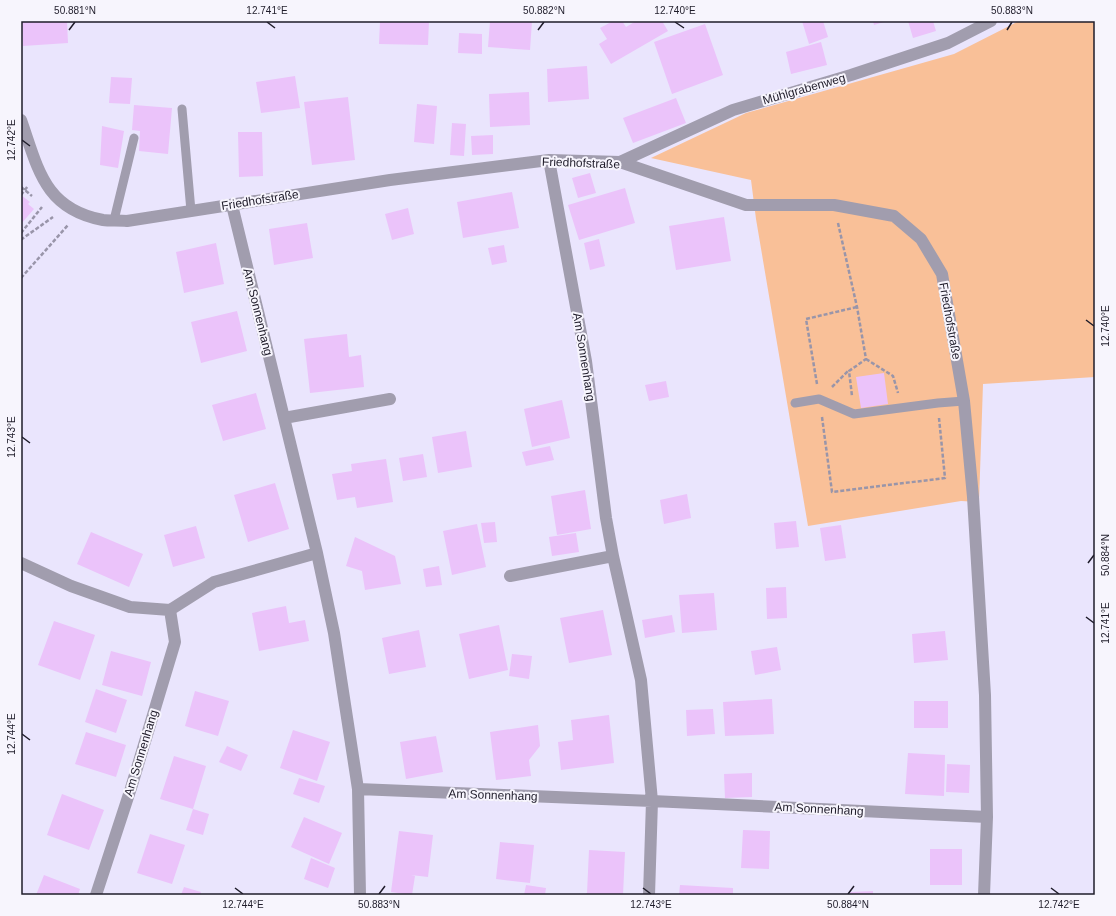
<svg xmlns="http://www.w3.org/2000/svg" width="1116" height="916" viewBox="0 0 1116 916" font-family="Helvetica,sans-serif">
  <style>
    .green { fill: #f9c098 }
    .building { fill: #ebc3fa }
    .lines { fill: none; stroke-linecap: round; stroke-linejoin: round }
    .path { stroke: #9995a9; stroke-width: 2.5; stroke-dasharray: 4 2; stroke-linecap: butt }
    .lane { stroke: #a19dae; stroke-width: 9 }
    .street { stroke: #a19dae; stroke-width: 12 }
    .ticks { fill: none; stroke: #1f1c2a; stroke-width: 1.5 }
    .labels { text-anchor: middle; stroke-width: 4; stroke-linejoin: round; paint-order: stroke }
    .street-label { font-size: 12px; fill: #1f1c2a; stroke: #f7f5fd }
    .neatline { fill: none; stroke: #1f1c2a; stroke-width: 1.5 }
    .ticks-label { font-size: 10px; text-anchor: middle; fill: #1f1c2a }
  </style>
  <rect width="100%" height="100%" fill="#eae5fd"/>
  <path class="green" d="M 1019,21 L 1095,21 L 1095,377 L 983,384 L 979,502 L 961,501 L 808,526 L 756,219 L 751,180 L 651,158 L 746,113 L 954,54 Z"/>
  <path class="building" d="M 22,21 L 67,21 L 68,43 L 23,46 Z
    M 380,21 L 429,21 L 428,45 L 379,44 Z
    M 490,21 L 532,21 L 530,50 L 488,47 Z
    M 613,21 L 622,21 L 626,27 L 636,21 L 662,21 L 668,31 L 611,64 L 599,44 L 607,39 L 600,28 Z
    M 802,21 L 823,21 L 828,37 L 809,44 Z
    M 873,21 L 887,21 L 874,25 Z
    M 908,21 L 933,21 L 936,31 L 913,38 Z
    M 705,24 L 723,75 L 672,94 L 654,42 Z
    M 459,33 L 482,34 L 482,54 L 458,53 Z
    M 821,42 L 827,65 L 791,74 L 786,52 Z
    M 587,66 L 589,99 L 548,102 L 547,69 Z
    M 295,76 L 300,108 L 261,113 L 256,82 Z
    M 111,77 L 132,78 L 130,104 L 109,103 Z
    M 529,92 L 530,125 L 490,127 L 489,94 Z
    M 348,97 L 355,160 L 312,165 L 304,102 Z
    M 676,98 L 686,123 L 633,143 L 623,118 Z
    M 417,104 L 437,106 L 434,144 L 414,142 Z
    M 134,105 L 172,108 L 168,154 L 139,151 L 140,131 L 132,130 Z
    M 452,123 L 466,124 L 464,156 L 450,155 Z
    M 102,126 L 124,131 L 118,168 L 100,165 Z
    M 238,132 L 262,132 L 263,176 L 239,177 Z
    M 493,135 L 493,154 L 472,155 L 471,136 Z
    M 590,173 L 596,193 L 578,198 L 572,178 Z
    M 625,188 L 635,223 L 579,240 L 568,205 Z
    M 512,192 L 519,228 L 463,238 L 457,202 Z
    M 21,195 L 30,202 L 28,204 L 34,209 L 21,224 Z
    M 408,208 L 414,234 L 392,240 L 385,214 Z
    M 724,217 L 731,261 L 676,270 L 669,226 Z
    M 307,223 L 313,258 L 274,265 L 269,229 Z
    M 599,239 L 605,266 L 590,270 L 584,243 Z
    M 216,243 L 224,284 L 184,293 L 176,252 Z
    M 504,245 L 507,262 L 492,265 L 488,248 Z
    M 237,311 L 247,351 L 201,363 L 191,322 Z
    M 347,334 L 349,357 L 361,355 L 364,387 L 310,393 L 304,339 Z
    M 884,373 L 888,404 L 861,408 L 856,377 Z
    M 666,381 L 669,397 L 649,401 L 645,385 Z
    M 256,393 L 266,429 L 223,441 L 212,405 Z
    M 562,400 L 570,438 L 532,447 L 524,409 Z
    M 466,431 L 472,467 L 438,473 L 432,437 Z
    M 550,446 L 554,460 L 526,466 L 522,452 Z
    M 423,454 L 427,477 L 403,481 L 399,458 Z
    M 386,459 L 393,502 L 357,508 L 355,497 L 337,500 L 332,474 L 352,471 L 351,464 Z
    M 275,483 L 289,529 L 248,542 L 234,495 Z
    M 585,490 L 591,529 L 557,535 L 551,496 Z
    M 687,494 L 691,518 L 664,524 L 660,500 Z
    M 796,521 L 799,547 L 776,549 L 774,523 Z
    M 495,522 L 497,542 L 484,543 L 481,523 Z
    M 477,524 L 486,567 L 452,575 L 443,531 Z
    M 841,525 L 846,558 L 825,561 L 820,528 Z
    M 196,526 L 205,558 L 173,567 L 164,535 Z
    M 91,532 L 143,554 L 129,587 L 77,564 Z
    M 576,533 L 579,552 L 552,556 L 549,537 Z
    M 355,537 L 395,556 L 401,584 L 365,590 L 362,571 L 346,566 Z
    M 439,566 L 442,585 L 426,587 L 423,569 Z
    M 786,587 L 787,618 L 767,619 L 766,588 Z
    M 714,593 L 717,630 L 682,633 L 679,595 Z
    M 286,606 L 289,623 L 305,620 L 309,641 L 259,651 L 252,613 Z
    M 603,610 L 612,655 L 569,663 L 560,618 Z
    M 672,615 L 675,632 L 645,638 L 642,620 Z
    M 54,621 L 95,635 L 80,680 L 38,665 Z
    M 499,625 L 508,670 L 469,679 L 459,634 Z
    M 419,630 L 426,667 L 389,674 L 382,638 Z
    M 945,631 L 948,660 L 914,663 L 912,634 Z
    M 777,647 L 781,670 L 755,675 L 751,651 Z
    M 111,651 L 151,662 L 142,696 L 102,685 Z
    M 512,654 L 532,656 L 529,679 L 509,676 Z
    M 96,689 L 127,700 L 116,733 L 85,722 Z
    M 195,691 L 229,701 L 218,736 L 185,726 Z
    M 772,699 L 774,734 L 725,736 L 723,702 Z
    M 914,701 L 948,701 L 948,728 L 914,728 Z
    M 713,709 L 715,734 L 687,736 L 686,710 Z
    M 609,715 L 614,763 L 561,770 L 558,742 L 573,740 L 571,720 Z
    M 538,725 L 540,746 L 529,760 L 531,776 L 496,780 L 490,732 Z
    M 293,730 L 330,742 L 317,781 L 280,768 Z
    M 86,732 L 126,745 L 116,777 L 75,764 Z
    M 436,736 L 443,772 L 406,779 L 400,742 Z
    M 227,746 L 248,755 L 241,771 L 219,762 Z
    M 908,753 L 945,755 L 944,796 L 905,794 Z
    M 174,756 L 206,766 L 193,809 L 160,799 Z
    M 947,764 L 970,765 L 969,793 L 946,792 Z
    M 752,773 L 752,797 L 725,798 L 724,774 Z
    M 299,778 L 325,786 L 319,803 L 293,794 Z
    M 62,794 L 104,810 L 89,850 L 47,835 Z
    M 193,809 L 209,814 L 203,835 L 186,830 Z
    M 304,817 L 342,833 L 329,864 L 291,847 Z
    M 743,830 L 770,831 L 769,869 L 741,868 Z
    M 399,831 L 433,835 L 428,877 L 411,875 L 415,876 L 412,895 L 391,892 Z
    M 150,834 L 185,845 L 172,884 L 137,873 Z
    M 500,842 L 534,845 L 530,883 L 496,879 Z
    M 930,849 L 962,849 L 962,885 L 930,885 Z
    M 589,850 L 625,852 L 623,895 L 586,895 L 586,893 L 592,894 L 587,893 Z
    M 311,858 L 335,868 L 328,888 L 304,879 Z
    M 44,875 L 80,889 L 78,895 L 36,895 Z
    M 526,885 L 546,888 L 545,895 L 524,895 Z
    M 680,885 L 733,888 L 733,895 L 679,895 Z
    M 184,887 L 201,892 L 200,895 L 181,895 Z
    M 873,891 L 873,895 L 850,895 L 850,892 Z"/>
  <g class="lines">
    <path class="path" d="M 21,187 L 32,196
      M 21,195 L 28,186
      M 838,223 L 857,307 L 866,359 L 849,371 L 852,396
      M 21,233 L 42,207
      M 21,238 L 22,239 L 53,217
      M 21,278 L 68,225
      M 866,359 L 893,376 L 898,393
      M 817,384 L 806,319 L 857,307
      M 832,387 L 848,371
      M 822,417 L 832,492 L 945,478 L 939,418"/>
    <path class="lane" d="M 182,109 L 191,211
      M 114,220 L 134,138
      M 795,403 L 819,399 L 854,414 L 938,403 L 964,401"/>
    <path class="street" d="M 21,120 C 38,168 44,209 103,220 C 110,221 119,220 127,221 L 390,180 L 549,160 L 620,162 L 746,205 L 834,205 L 894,216 L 921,239 L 942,274 L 964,401 L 973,497 L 985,695 L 987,817 L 984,895
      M 549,160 L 586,361 L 606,518 L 613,556 L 641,680 L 652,801 L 649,895
      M 620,162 L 733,110 L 851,75 L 948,43 L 991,21
      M 232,205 L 317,553 L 334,633 L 358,789 L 360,895
      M 284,418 L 390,399
      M 21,563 L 71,586 L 130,607 L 170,610 L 214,582 L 317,553
      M 510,576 L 613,556
      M 358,789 L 652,801 L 987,817
      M 96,895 L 131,788 L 175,642 L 170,610"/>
  </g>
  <path class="ticks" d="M 267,22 L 275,28M 675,22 L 684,28M 69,30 L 75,22M 538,30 L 544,22M 1007,30 L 1012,22M 22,140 L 30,146M 1086,320 L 1094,326M 22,437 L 30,443M 1088,563 L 1094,555M 1086,617 L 1094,623M 22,734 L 30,740M 235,888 L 243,894M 643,888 L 651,894M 1051,888 L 1059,894M 379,894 L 385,886M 848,894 L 854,886"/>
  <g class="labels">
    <g class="street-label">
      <text transform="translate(804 89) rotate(-16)" y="4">Mühlgrabenweg</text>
      <text transform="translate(581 163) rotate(2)" y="4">Friedhofstraße</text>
      <text transform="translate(260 200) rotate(-9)" y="4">Friedhofstraße</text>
      <text transform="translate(258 312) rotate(76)" y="4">Am Sonnenhang</text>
      <text transform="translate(950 321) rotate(80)" y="4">Friedhofstraße</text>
      <text transform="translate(584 357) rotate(81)" y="4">Am Sonnenhang</text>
      <text transform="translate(141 753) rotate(-73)" y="4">Am Sonnenhang</text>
      <text transform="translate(493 795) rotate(2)" y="4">Am Sonnenhang</text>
      <text transform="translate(819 809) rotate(3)" y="4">Am Sonnenhang</text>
    </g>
  </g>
  <rect width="1116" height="916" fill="none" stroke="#f7f5fd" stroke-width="44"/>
  <rect x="22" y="22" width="1072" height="872" class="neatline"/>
  <g class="ticks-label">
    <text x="75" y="14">50.881°N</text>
    <text x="267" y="14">12.741°E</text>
    <text x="544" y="14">50.882°N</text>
    <text x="675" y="14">12.740°E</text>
    <text x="1012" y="14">50.883°N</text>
    <text transform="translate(11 140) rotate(-90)" y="4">12.742°E</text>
    <text transform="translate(1105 326) rotate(-90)" y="4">12.740°E</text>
    <text transform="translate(11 437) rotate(-90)" y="4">12.743°E</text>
    <text transform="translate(1105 555) rotate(-90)" y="4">50.884°N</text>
    <text transform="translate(1105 623) rotate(-90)" y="4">12.741°E</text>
    <text transform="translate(11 734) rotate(-90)" y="4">12.744°E</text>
    <text x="243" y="908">12.744°E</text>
    <text x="379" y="908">50.883°N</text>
    <text x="651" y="908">12.743°E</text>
    <text x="848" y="908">50.884°N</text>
    <text x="1059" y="908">12.742°E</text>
  </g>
</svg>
